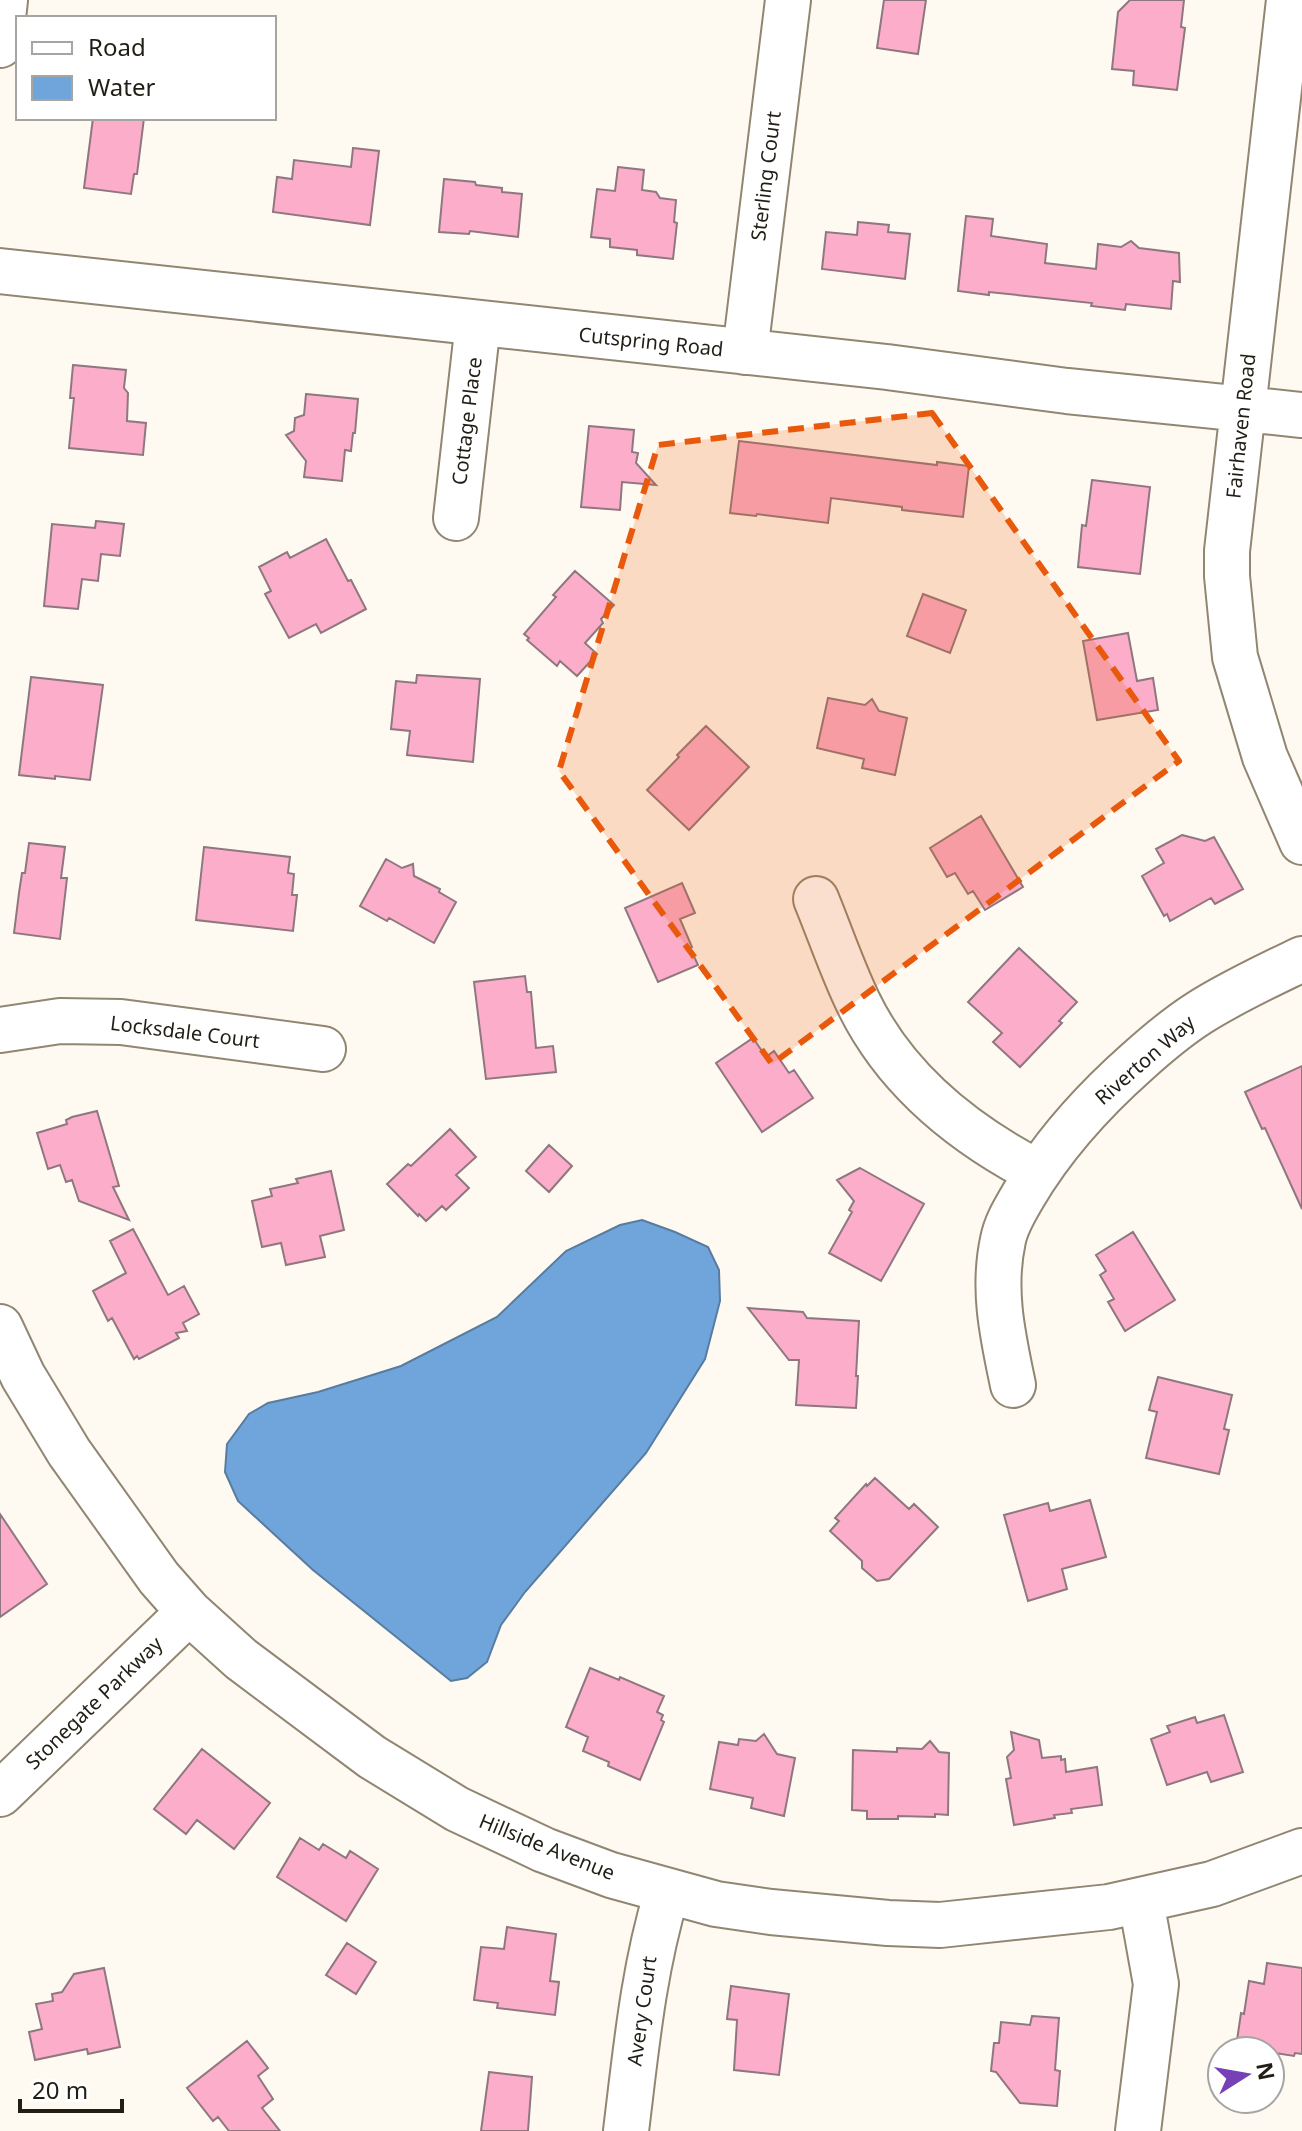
<svg xmlns="http://www.w3.org/2000/svg" width="1302" height="2131" viewBox="0 0 1302 2131" font-family="'Noto Sans',sans-serif">
  <style>
    .water { fill: #70a5db; stroke: #587ca0; stroke-width: 2 }
    .building { fill: #fcadca; stroke: #8f777f; stroke-width: 2 }
    .lines { fill: none; stroke-linecap: round; stroke-linejoin: round }
    .minor-casing { stroke: #908672; stroke-width: 48 }
    .minor { stroke: #fff; stroke-width: 44 }
    .marked { fill: #e8590c; fill-opacity: 0.2; stroke: #e8590c; stroke-width: 6; stroke-dasharray: 16 10; stroke-linejoin: round }
    .labels { text-anchor: middle; stroke-width: 6; stroke-linejoin: round; paint-order: stroke }
    .street-label { font-size: 20px; fill: #211e16; stroke: #fff }
  </style>
  <rect width="100%" height="100%" fill="#fffaf1"/>
  <path class="water" d="M 642,1220 L 675,1232 L 708,1247 L 719,1270 L 720,1301 L 705,1359 L 646,1453 L 525,1592 L 501,1625 L 487,1662 L 467,1678 L 451,1681 L 313,1570 L 238,1501 L 225,1472 L 227,1444 L 249,1414 L 268,1403 L 318,1392 L 401,1366 L 497,1317 L 566,1251 L 620,1225 Z"/>
  <path class="building" d="M 884,0 L 926,0 L 918,54 L 877,48 Z
    M 1130,0 L 1184,0 L 1181,27 L 1185,28 L 1177,90 L 1133,85 L 1134,71 L 1112,69 L 1118,12 Z
    M 93,118 L 144,118 L 137,174 L 134,174 L 131,194 L 84,188 Z
    M 353,148 L 379,151 L 370,225 L 273,212 L 277,177 L 292,179 L 294,160 L 351,167 Z
    M 618,167 L 644,170 L 642,190 L 656,192 L 660,198 L 676,200 L 674,222 L 677,223 L 673,259 L 637,255 L 637,250 L 610,247 L 610,239 L 591,237 L 597,189 L 615,191 Z
    M 444,179 L 475,182 L 476,185 L 502,188 L 502,192 L 522,194 L 518,237 L 470,231 L 469,234 L 439,232 Z
    M 966,216 L 993,219 L 991,236 L 1047,244 L 1045,263 L 1096,269 L 1098,244 L 1121,247 L 1131,241 L 1139,248 L 1179,253 L 1180,282 L 1173,281 L 1171,309 L 1126,304 L 1125,310 L 1091,306 L 1092,303 L 989,292 L 989,295 L 958,291 Z
    M 858,222 L 889,225 L 888,232 L 910,234 L 905,279 L 822,269 L 826,232 L 857,235 Z
    M 73,365 L 126,370 L 124,388 L 128,393 L 127,421 L 146,423 L 143,455 L 69,448 L 74,398 L 70,398 Z
    M 306,394 L 358,399 L 355,433 L 353,433 L 351,451 L 345,450 L 342,481 L 304,477 L 306,461 L 286,435 L 294,431 L 295,418 L 304,415 Z
    M 589,426 L 634,430 L 632,452 L 638,453 L 636,463 L 656,485 L 622,482 L 620,510 L 581,507 Z
    M 739,441 L 937,465 L 937,462 L 969,466 L 963,517 L 902,510 L 902,507 L 831,498 L 828,523 L 757,514 L 756,516 L 730,513 Z
    M 1092,480 L 1150,487 L 1140,574 L 1078,567 L 1082,525 L 1086,526 Z
    M 96,521 L 124,524 L 120,556 L 101,554 L 98,581 L 82,579 L 78,609 L 44,606 L 52,524 L 95,528 Z
    M 326,539 L 348,581 L 351,580 L 366,609 L 321,633 L 316,624 L 289,638 L 265,594 L 271,591 L 259,567 L 287,552 L 290,558 Z
    M 575,571 L 614,605 L 601,619 L 603,623 L 585,643 L 597,654 L 577,676 L 560,661 L 557,666 L 527,640 L 529,638 L 524,634 L 556,597 L 553,595 Z
    M 923,594 L 966,610 L 950,653 L 907,636 Z
    M 1128,633 L 1137,681 L 1153,678 L 1158,710 L 1097,720 L 1083,641 Z
    M 417,675 L 480,679 L 473,762 L 407,755 L 410,731 L 391,729 L 396,681 L 416,683 Z
    M 31,677 L 103,685 L 90,780 L 55,776 L 55,779 L 19,775 Z
    M 828,698 L 865,705 L 872,699 L 879,711 L 907,718 L 895,775 L 862,768 L 864,759 L 817,748 Z
    M 706,726 L 749,767 L 689,830 L 647,790 L 679,757 L 677,755 Z
    M 981,816 L 1023,887 L 985,910 L 973,891 L 968,894 L 955,873 L 947,877 L 930,848 Z
    M 1182,835 L 1205,841 L 1214,837 L 1243,889 L 1215,904 L 1211,898 L 1170,921 L 1167,914 L 1164,916 L 1142,876 L 1164,863 L 1156,849 Z
    M 29,843 L 65,847 L 61,878 L 67,878 L 60,939 L 14,933 L 19,893 L 22,873 L 25,873 Z
    M 204,847 L 290,857 L 288,873 L 294,874 L 292,895 L 297,895 L 293,931 L 196,920 Z
    M 386,859 L 402,868 L 413,864 L 414,876 L 440,889 L 439,892 L 456,902 L 434,943 L 389,918 L 387,921 L 360,906 Z
    M 682,883 L 695,913 L 680,919 L 692,947 L 690,948 L 698,965 L 658,982 L 625,908 Z
    M 1019,948 L 1077,1002 L 1059,1021 L 1062,1023 L 1020,1067 L 993,1042 L 1002,1033 L 968,1002 Z
    M 525,976 L 527,992 L 531,992 L 536,1048 L 553,1046 L 556,1072 L 486,1079 L 474,982 Z
    M 753,1038 L 766,1057 L 774,1051 L 789,1073 L 794,1070 L 813,1098 L 762,1132 L 716,1063 Z
    M 1302,1066 L 1302,1209 L 1265,1128 L 1262,1129 L 1245,1092 Z
    M 97,1111 L 119,1186 L 113,1187 L 129,1220 L 79,1201 L 72,1180 L 66,1182 L 60,1165 L 48,1169 L 37,1133 L 67,1124 L 66,1120 L 72,1117 Z
    M 450,1129 L 476,1157 L 456,1175 L 469,1188 L 446,1210 L 442,1206 L 426,1221 L 419,1214 L 418,1216 L 387,1184 L 408,1164 L 411,1166 Z
    M 549,1145 L 572,1166 L 549,1192 L 526,1171 Z
    M 860,1168 L 924,1204 L 881,1281 L 829,1253 L 852,1212 L 849,1210 L 854,1201 L 837,1180 Z
    M 331,1171 L 344,1230 L 320,1236 L 325,1257 L 286,1265 L 281,1243 L 262,1247 L 252,1201 L 272,1196 L 270,1189 L 298,1183 L 296,1179 Z
    M 133,1229 L 168,1295 L 184,1286 L 199,1314 L 183,1323 L 187,1331 L 176,1333 L 179,1338 L 139,1359 L 137,1356 L 134,1359 L 112,1318 L 108,1321 L 93,1291 L 126,1273 L 110,1241 Z
    M 1133,1232 L 1175,1300 L 1125,1331 L 1108,1302 L 1114,1299 L 1100,1275 L 1106,1271 L 1096,1255 Z
    M 748,1308 L 803,1312 L 807,1318 L 859,1321 L 856,1376 L 858,1376 L 856,1408 L 796,1405 L 799,1360 L 789,1360 Z
    M 1158,1377 L 1232,1395 L 1224,1429 L 1229,1430 L 1219,1474 L 1146,1458 L 1157,1412 L 1149,1410 Z
    M 875,1478 L 909,1509 L 914,1504 L 938,1527 L 889,1579 L 877,1581 L 862,1568 L 862,1561 L 830,1531 L 839,1521 L 835,1518 L 866,1484 L 867,1486 Z
    M 1090,1500 L 1106,1557 L 1062,1569 L 1067,1589 L 1028,1601 L 1004,1515 L 1048,1503 L 1050,1511 Z
    M 0,1514 L 47,1584 L 0,1617 Z
    M 590,1668 L 619,1680 L 620,1677 L 664,1696 L 657,1712 L 663,1715 L 661,1720 L 664,1722 L 640,1780 L 608,1766 L 609,1762 L 583,1751 L 588,1737 L 566,1727 Z
    M 1224,1715 L 1243,1772 L 1211,1782 L 1207,1772 L 1167,1785 L 1151,1739 L 1170,1732 L 1167,1726 L 1195,1717 L 1197,1723 Z
    M 1011,1732 L 1039,1740 L 1042,1758 L 1061,1756 L 1061,1760 L 1065,1759 L 1066,1772 L 1097,1767 L 1102,1805 L 1071,1809 L 1072,1813 L 1054,1815 L 1055,1818 L 1014,1825 L 1006,1779 L 1011,1778 L 1007,1757 L 1014,1750 Z
    M 764,1734 L 777,1754 L 795,1758 L 784,1816 L 751,1808 L 753,1798 L 710,1789 L 719,1742 L 738,1745 L 739,1739 L 756,1741 Z
    M 930,1741 L 939,1752 L 949,1753 L 948,1815 L 935,1814 L 935,1817 L 898,1816 L 898,1819 L 867,1819 L 867,1811 L 852,1810 L 853,1750 L 897,1752 L 897,1748 L 922,1749 Z
    M 202,1749 L 270,1803 L 234,1849 L 197,1820 L 186,1834 L 154,1809 Z
    M 300,1838 L 319,1850 L 323,1844 L 346,1858 L 350,1851 L 378,1869 L 346,1921 L 277,1877 Z
    M 507,1927 L 556,1934 L 550,1981 L 559,1982 L 555,2015 L 497,2008 L 498,2003 L 474,2000 L 481,1947 L 504,1949 Z
    M 347,1943 L 376,1962 L 356,1994 L 326,1975 Z
    M 1267,1963 L 1302,1968 L 1302,2054 L 1295,2053 L 1294,2056 L 1236,2047 L 1241,2013 L 1244,2014 L 1249,1981 L 1264,1984 Z
    M 104,1968 L 120,2047 L 88,2054 L 87,2049 L 35,2060 L 29,2032 L 42,2029 L 36,2004 L 53,2001 L 52,1994 L 62,1992 L 74,1974 Z
    M 731,1986 L 789,1994 L 779,2075 L 734,2070 L 737,2020 L 727,2019 Z
    M 1032,2016 L 1059,2018 L 1055,2070 L 1060,2071 L 1057,2106 L 1020,2103 L 996,2072 L 991,2071 L 994,2043 L 999,2043 L 1001,2022 L 1030,2025 Z
    M 247,2041 L 268,2068 L 258,2076 L 273,2099 L 262,2108 L 280,2131 L 229,2131 L 218,2117 L 213,2121 L 187,2088 Z
    M 489,2072 L 532,2077 L 528,2131 L 481,2131 Z"/>
  <g class="lines">
    <g class="minor-casing">
      <path id="minor" d="M 1289,0 L 1243,409 L 1227,551 L 1227,576 L 1235,657 L 1265,757 L 1302,842
        M 0,45 L 5,0
        M 0,271 L 887,367 L 1067,391 L 1302,415
        M 745,352 L 788,0
        M 456,518 L 478,323
        M 816,899 C 830,933 842,969 858,1002 C 895,1079 962,1133 1037,1172
        M 0,1030 L 60,1021 L 121,1022 L 323,1049
        M 0,1327 L 23,1376 L 69,1452 L 159,1578 L 189,1612 L 241,1659 L 372,1757 L 457,1809 L 544,1850 L 611,1875 L 716,1904 L 771,1912 L 888,1923 L 940,1925 L 1109,1907 L 1212,1884 L 1302,1851
        M 1013,1385 C 1003,1337 992,1290 1003,1240 C 1006,1224 1015,1210 1023,1196 C 1053,1145 1093,1101 1137,1062 C 1157,1044 1177,1027 1199,1013 C 1232,992 1267,976 1302,959
        M 0,1794 L 189,1612
        M 626,2131 C 636,2050 643,1971 667,1892
        M 1138,2131 L 1156,1984 L 1141,1901"/>
    </g>
    <use href="#minor" class="minor"/>
  </g>
  <path class="marked" d="M 932,413 L 1179,761 L 772,1064 L 559,771 L 658,445 Z"/>
  <g class="labels">
    <g class="street-label">
      <text transform="translate(766 176) rotate(-83)" y="7">Sterling Court</text>
      <text transform="translate(651 342) rotate(6)" y="7">Cutspring Road</text>
      <text transform="translate(467 421) rotate(-83)" y="7">Cottage Place</text>
      <text transform="translate(1241 426) rotate(-84)" y="7">Fairhaven Road</text>
      <text transform="translate(185 1032) rotate(7)" y="7">Locksdale Court</text>
      <text transform="translate(1145 1060) rotate(-41)" y="7">Riverton Way</text>
      <text transform="translate(94 1703) rotate(-44)" y="7">Stonegate Parkway</text>
      <text transform="translate(547 1847) rotate(22)" y="7">Hillside Avenue</text>
      <text transform="translate(642 2011) rotate(-82)" y="7">Avery Court</text>
    </g>
  </g>
  <rect x="16" y="16" width="260" height="104" fill="#ffffff" stroke="#a6a5a2" stroke-width="2"/>
  <rect x="32" y="42" width="40" height="12" fill="#ffffff" stroke="#a6a5a2" stroke-width="2"/>
  <text x="88" y="56" font-size="24" fill="#211e16">Road</text>
  <rect x="32" y="76" width="40" height="24" fill="#70a5db" stroke="#a6a5a2" stroke-width="2"/>
  <text x="88" y="96" font-size="24" fill="#211e16">Water</text>
  <g transform="translate(1246 2075) rotate(79)"><circle r="38" fill="#ffffff" stroke="#a6a5a2" stroke-width="2"/>
  <path d="M0-6L14 30L0 20L-14 30Z" fill="#7640b7"/>
  <text y="-12" font-size="22" font-weight="bold" text-anchor="middle" fill="#211e16">N</text>
  </g>
  <path d="M20 2099v12h102v-12" fill="none" stroke="#211e16" stroke-width="4"/>
  <text x="32" y="2099" font-size="24" fill="#211e16" stroke="#ffffff" stroke-width="6" paint-order="stroke">20 m</text>
</svg>
